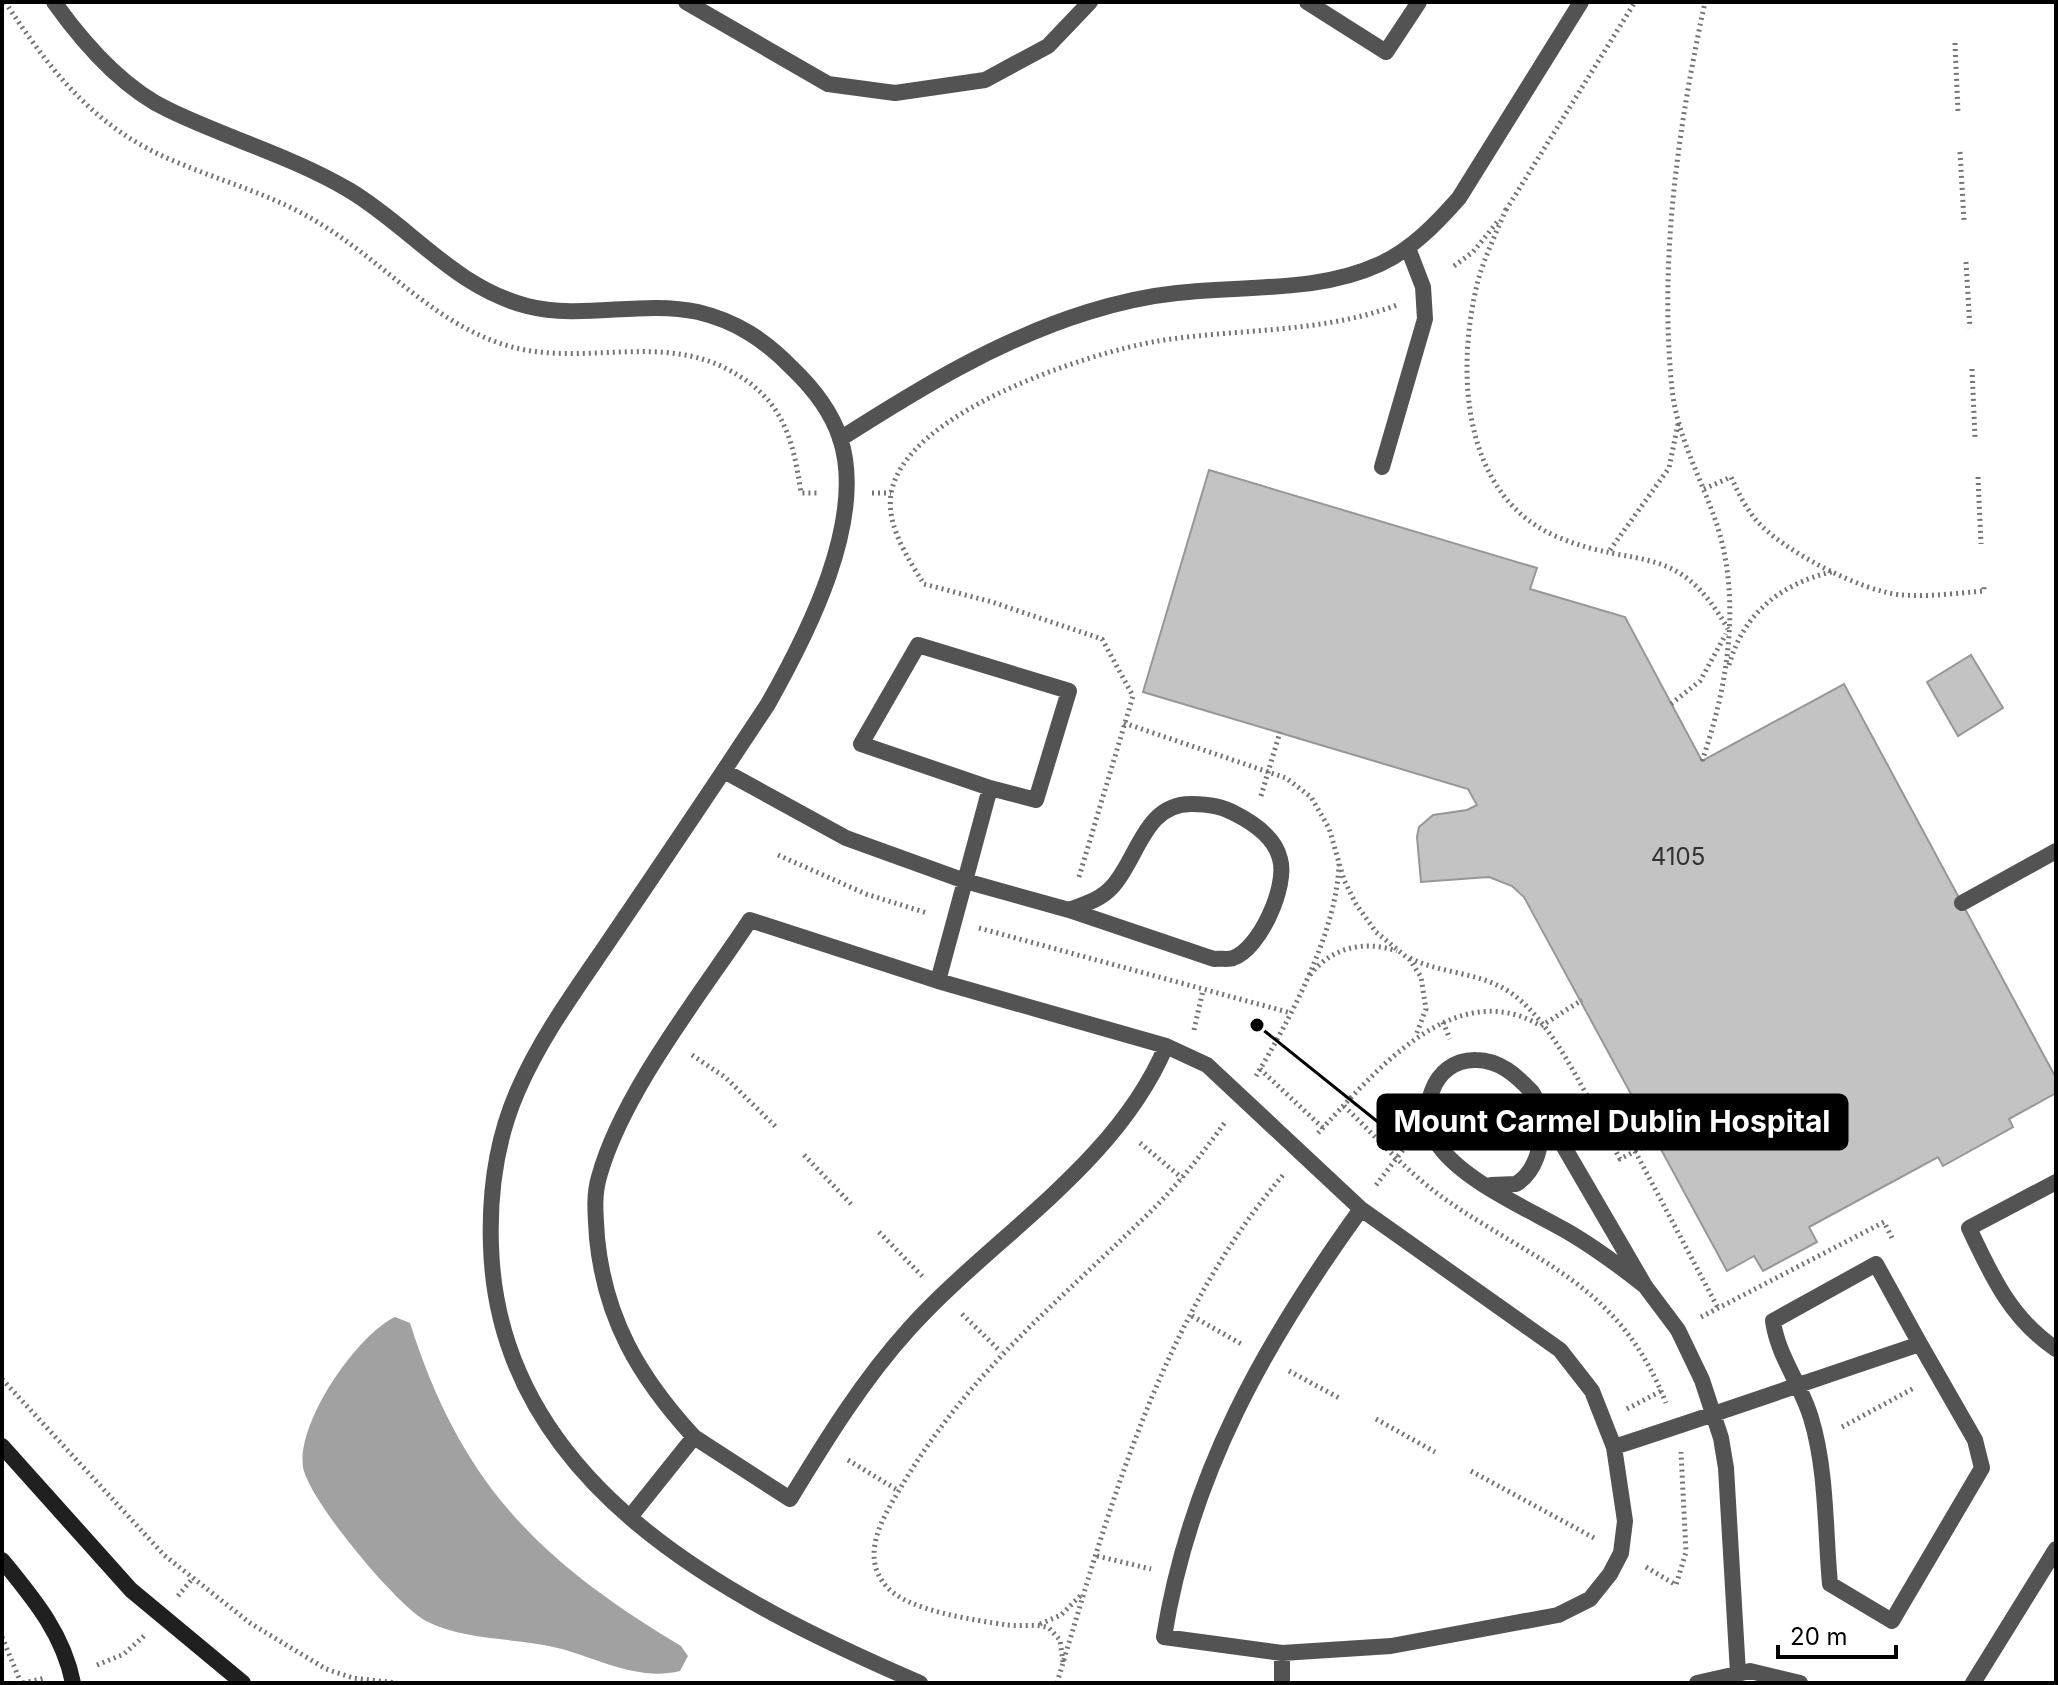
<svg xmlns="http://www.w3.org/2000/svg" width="2058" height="1685" viewBox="0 0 2058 1685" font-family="Inter,sans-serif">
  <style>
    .water { fill: #a1a1a1 }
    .building { fill: #c3c3c3; stroke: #979797; stroke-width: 2 }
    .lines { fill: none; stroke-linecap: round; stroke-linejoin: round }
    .path { stroke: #757575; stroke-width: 5; stroke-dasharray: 2 4; stroke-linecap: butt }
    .service { stroke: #535353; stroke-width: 16 }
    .minor { stroke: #535353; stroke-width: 16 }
    .secondary { stroke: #202020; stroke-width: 16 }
    .labels { text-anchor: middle; stroke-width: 8; stroke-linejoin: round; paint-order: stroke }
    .number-label { font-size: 24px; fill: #313131 }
    .leader { fill: none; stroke: #000; stroke-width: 3 }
    .callout-dot { fill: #000; stroke: #fff; stroke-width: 3 }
    .callout { fill: #000; stroke: #000; stroke-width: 3 }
    .callout-label { font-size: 30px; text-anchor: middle; font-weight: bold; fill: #fff }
  </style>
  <rect width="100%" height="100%" fill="#fff"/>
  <path class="water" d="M 395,1317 L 410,1323 C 461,1484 538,1560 681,1646 L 688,1656 L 680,1671 C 639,1681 601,1660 562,1649 C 518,1637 467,1642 426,1621 C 397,1606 308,1499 303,1467 C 297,1422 356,1336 395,1317 Z"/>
  <path class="building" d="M 1209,470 L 1537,568 L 1530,589 L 1625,617 L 1702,761 L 1844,684 L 2056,1078 L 2056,1093 L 2009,1119 L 2013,1127 L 1943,1166 L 1938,1157 L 1809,1227 L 1817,1242 L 1763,1271 L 1754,1256 L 1727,1271 L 1524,897 L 1512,886 L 1489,877 L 1421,882 L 1417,837 L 1419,827 L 1433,815 L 1467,810 L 1477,805 L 1468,789 L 1143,692 Z
    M 1971,655 L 2003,708 L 1958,736 L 1927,682 Z"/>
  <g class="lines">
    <path class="path" d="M 5,2 C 51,71 94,128 174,161 C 223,182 274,195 319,223 C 386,263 435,326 512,347 C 583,366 660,334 727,369 C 782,397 793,437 801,493 L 818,493
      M 1952,2 L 1952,4
      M 1955,43 L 1958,112
      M 1960,152 L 1964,220
      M 1506,209 C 1497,231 1486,254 1479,277 C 1455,367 1460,498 1560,538 C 1639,570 1677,540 1728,629
      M 1506,210 L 1635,2
      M 1966,262 L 1970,328
      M 1454,266 L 1473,252 L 1498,221
      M 1972,369 L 1975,437
      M 1978,477 L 1981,544
      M 1704,489 L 1731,477 C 1738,492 1745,507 1756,520 C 1781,550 1864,593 1903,595 C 1930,597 1958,593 1984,591 L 1984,586
      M 872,493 L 891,493
      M 1610,550 L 1669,468 L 1678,424
      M 1729,665 C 1744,612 1782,583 1835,571
      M 1671,704 L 1700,681 L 1726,634
      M 1124,723 L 1286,778 L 1311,797 L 1329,828 L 1344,880 L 1356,904 L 1376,932 L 1410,960 L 1421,977 L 1426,1009 L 1416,1035
      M 1702,761 C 1728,686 1742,599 1716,522 C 1701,478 1677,436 1672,389 C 1659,260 1678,128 1705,2
      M 1261,796 L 1280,732
      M 778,855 L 866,894 L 927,913
      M 1079,877 L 1133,696 L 1102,639 L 992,602 L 924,584 C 908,559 886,525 891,494 C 904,412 1088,353 1158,341 C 1238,328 1320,334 1397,305
      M 979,928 L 1291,1013
      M 1410,958 C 1439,973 1474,972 1503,988 C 1554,1016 1592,1109 1620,1159 L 1657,1140
      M 1310,975 C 1332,947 1364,940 1397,951
      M 1443,1022 L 1450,1039
      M 1541,1026 L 1582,1000
      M 1194,1030 L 1203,990
      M 692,1055 L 726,1078 L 776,1127
      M 1260,1069 L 1323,1128
      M 1256,1076 C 1290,1019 1338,930 1339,862
      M 1344,1106 C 1376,1137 1406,1171 1442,1197 C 1537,1264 1619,1283 1666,1403
      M 1318,1133 C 1372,1076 1453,973 1541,1026
      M 1140,1143 L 1182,1178
      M 1635,1151 L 1718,1308
      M 804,1155 L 851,1204
      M 1376,1185 L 1406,1146
      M 879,1232 L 924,1278
      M 962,1314 L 1001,1352
      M 1192,1316 L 1243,1345
      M 1701,1317 L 1884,1222 L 1893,1240
      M 1289,1371 L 1341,1399
      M 2,1379 L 164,1555 L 250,1623 L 326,1669 L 353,1678 L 397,1683
      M 1627,1409 L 1661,1391
      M 1376,1419 L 1435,1452
      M 1842,1427 L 1914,1388
      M 848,1460 L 899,1491
      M 1471,1471 L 1596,1539
      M 1097,1556 L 1151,1569
      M 1646,1567 L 1676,1585 L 1686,1552 L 1681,1452
      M 178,1596 L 192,1579
      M 1040,1624 L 1061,1615 L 1083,1593
      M 2,1637 L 21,1683
      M 1063,1662 L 1060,1640 L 1049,1628 C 1036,1623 1021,1627 1007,1625 C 975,1620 908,1611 887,1587 C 857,1554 886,1513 904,1482 C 971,1371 1057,1303 1148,1214 C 1178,1185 1202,1154 1226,1121
      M 97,1665 L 124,1654 L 145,1635
      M 23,1683 L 45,1678
      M 1057,1683 C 1110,1506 1161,1318 1283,1175"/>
    <path class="service" d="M 54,2 C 84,44 122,88 169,110 C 229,139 291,156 349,190 C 411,227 454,287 527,306 C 582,320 642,300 698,312 C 736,321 765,340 792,368 C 812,387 831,411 840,438 C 867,519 807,635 768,704 C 716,783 664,860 611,938 C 578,987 542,1035 518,1090 C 496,1140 489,1191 491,1246 C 498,1484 728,1600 920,1683
      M 1307,2 L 1386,52 L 1419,2
      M 840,439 C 920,388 998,340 1088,312 C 1117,303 1148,296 1177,293 C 1245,285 1317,293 1380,264 C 1412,249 1436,224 1459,198 L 1581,2
      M 1382,467 L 1425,319 L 1423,287 L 1408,248
      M 724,771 L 846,838 L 965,881 L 938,981
      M 990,788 L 1036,800 L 1069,691 L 918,645 L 861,744 L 990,788 L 965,881 L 1069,910 L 1214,959 C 1220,958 1228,960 1233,958 C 1260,949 1288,885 1280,859 C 1275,837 1252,822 1234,813 C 1222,806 1206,804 1192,804 C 1144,803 1138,859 1112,887 C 1100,900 1085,904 1069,910
      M 1962,903 L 2056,851
      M 2056,1182 L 1969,1228 C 1991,1275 2011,1319 2056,1349
      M 1491,1185 L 1516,1184 C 1540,1169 1541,1139 1545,1114
      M 1361,1209 C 1265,1342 1190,1474 1164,1637 L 1282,1653 L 1391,1646 L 1558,1615 L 1590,1599 L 1610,1574 L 1621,1553 L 1625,1521 L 1614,1447
      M 1645,1286 C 1621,1267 1597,1249 1570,1233 C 1531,1210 1466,1183 1439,1146 C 1416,1115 1431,1059 1476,1060 C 1500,1060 1517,1076 1532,1092 L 1645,1286 L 1678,1330 L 1702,1380 L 1721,1438 L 1726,1468 L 1738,1673
      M 694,1437 L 790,1499 C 826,1440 862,1381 909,1329 C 993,1236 1116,1165 1166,1046
      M 630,1517 L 694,1437 C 639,1377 605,1319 597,1238 C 596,1218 593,1197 599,1177 C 622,1093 701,994 750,920 L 938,981 L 1166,1046 L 1207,1065 L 1361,1209 L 1560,1350 L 1592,1391 L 1614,1447 C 1716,1414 1818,1378 1920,1344 L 1975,1440 L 1982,1468 L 1892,1621 L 1830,1584 C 1825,1531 1827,1470 1811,1418 C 1801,1384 1778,1357 1773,1321 L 1876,1264 L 1920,1344
      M 1282,1653 L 1282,1683
      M 1697,1683 L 1750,1671 L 1800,1683
      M 1973,1683 L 2056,1549"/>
    <path class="minor" d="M 686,2 L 828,84 L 895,93 L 985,80 L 1048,46 L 1090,2"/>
    <path class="secondary" d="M 2,1446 L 131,1590 L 243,1683
      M 2,1560 C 33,1598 63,1633 73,1683"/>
  </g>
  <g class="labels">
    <g class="number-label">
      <text x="1678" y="865">4105</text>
    </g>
  </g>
  <path class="leader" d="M1257 1025L1378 1122"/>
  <circle class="callout-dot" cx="1257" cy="1025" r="8"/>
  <rect class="callout" x="1378" y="1095" width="469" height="54" rx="8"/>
  <g class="callout-label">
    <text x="1612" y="1132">Mount Carmel Dublin Hospital</text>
  </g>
  <rect width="2058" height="1685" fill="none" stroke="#000000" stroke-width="8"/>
  <path d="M1778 1645v12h118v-12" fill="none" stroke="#000000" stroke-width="4"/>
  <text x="1790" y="1645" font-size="24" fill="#000000" stroke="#ffffff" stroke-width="6" paint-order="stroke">20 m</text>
</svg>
